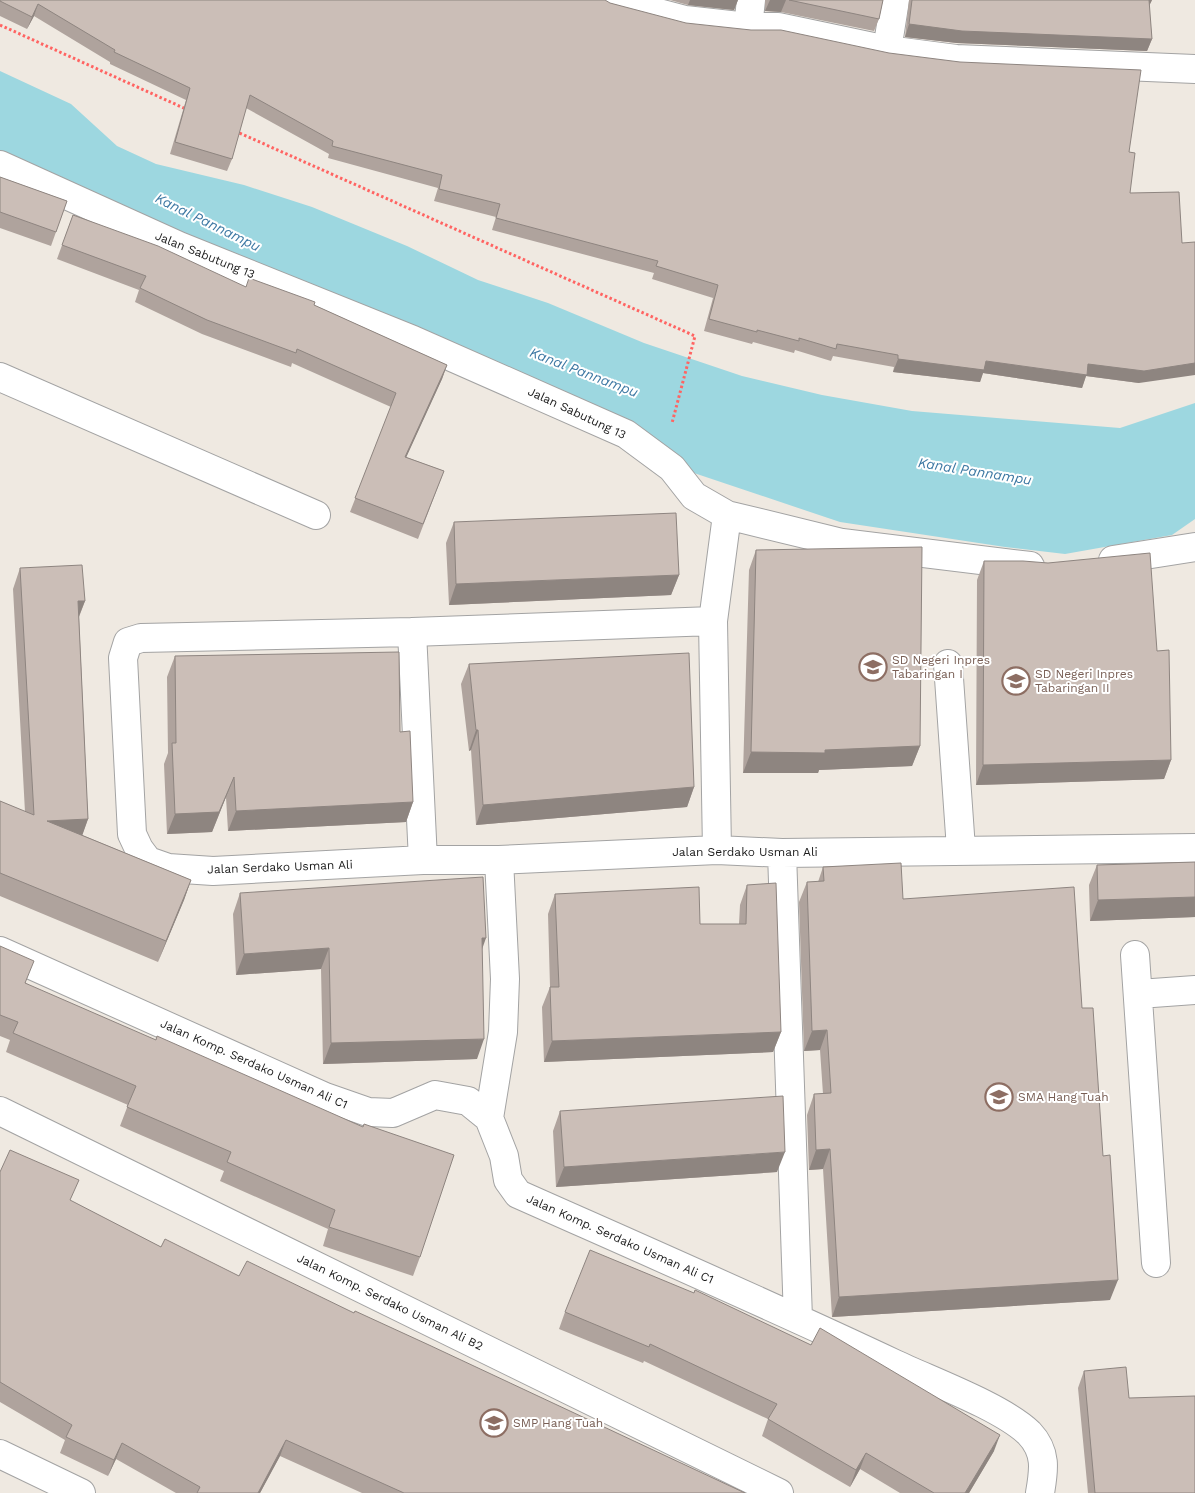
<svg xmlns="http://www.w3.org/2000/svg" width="1195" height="1493" viewBox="0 0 1195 1493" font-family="'Work Sans',sans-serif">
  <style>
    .water { fill: #9dd7e0 }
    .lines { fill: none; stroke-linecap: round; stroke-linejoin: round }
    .minor-casing { stroke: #a3a3a3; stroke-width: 30 }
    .path { stroke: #ff6462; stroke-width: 3; stroke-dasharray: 2.5 2.5; stroke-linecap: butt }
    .minor { stroke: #fff; stroke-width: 28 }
    .wall { fill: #afa39d }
    .shaded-wall { fill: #8e8580 }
    .building { fill: #cbbeb7; stroke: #8e8580 }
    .labels { text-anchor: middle; stroke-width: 4; stroke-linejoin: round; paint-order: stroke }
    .street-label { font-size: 12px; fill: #1c1c1c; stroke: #fff }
    .education-label { font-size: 12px; fill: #785e54; stroke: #fff; text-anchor: start }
    .water-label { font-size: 14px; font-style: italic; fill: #3d78a3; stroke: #fff }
  </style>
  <rect width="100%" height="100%" fill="#efe9e1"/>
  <path class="water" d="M 0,71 L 71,104 L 117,146 L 156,164 L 244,185 L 312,207 L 407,246 L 478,280 L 548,303 L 644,343 L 742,376 L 822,395 L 912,411 L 1120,428 L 1195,403 L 1195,519 L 1172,535 L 1065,554 L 1005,547 L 840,522 L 685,470 L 0,158 Z"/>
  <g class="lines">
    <g class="minor-casing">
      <path id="minor" d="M 609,0 L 685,20 L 748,27
        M 751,0 L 748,27 L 778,27 L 887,50 L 956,59 L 1195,69
        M 887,50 L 895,0
        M 0,165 L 179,246 L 413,340 L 626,434 L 672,468 L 694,496 L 727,515 L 842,543 L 1030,566
        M 0,377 L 316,515
        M 1113,560 L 1195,547
        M 713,621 L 412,632 L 141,638 L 128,642 L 123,658 L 132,834 L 139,849 L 148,861 L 168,868 L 213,871 L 423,860 L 499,860 L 717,850 L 782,853 L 1195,848
        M 412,632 L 423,860
        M 948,664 L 961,849
        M 717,850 L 713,621 L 727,515
        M 782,853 L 798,1319
        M 0,951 L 325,1097 L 368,1112 L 393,1113 L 435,1095 L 468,1101 L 489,1118 L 504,1156 L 508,1180 L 518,1194 C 644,1250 770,1305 895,1364 C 931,1381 1002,1407 1029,1433 C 1047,1452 1044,1470 1040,1493
        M 1135,955 L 1156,1263
        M 1139,994 L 1195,990
        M 0,1111 L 779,1493
        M 489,1118 L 503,1032 L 505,979 L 499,860
        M 0,1454 L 81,1493"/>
    </g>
    <path class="path" d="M 0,25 L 186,109
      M 235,131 L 695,336 L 672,423"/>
    <use href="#minor" class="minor"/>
  </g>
  <path class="wall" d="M 0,0 L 610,3 L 1129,152 L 1130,193 L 1139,383 L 1086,376 L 1082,388 L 983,373 L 980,382 L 893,372 L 894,367 L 833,356 L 831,361 L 795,350 L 794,353 L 753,342 L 752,344 L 704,331 L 713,298 L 652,279 L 654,273 L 492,230 L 496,217 L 434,201 L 438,188 L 328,158 L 329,154 L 246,108 L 232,159 L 227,171 L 170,154 L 186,100 L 110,64 L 110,62 L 34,16 L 27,29 L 0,16 Z
    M 670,0 L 738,0 L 734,10 L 688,5 Z
    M 765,0 L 883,0 L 879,19 L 874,31 L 781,12 L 765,11 Z
    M 909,0 L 1152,0 L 1149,6 L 1152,39 L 1147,51 L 957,43 L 905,37 Z
    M 0,177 L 67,201 L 51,246 L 0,228 Z
    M 73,215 L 246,287 L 314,305 L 447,365 L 442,379 L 406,457 L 444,471 L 418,539 L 350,512 L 391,407 L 292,363 L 291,367 L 202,334 L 135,302 L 139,290 L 57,259 Z
    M 454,522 L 679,575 L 671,595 L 449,605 L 446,543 Z
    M 756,550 L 920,746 L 912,766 L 819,770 L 818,773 L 743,773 L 749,570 Z
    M 984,561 L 1157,651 L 1171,760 L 1164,779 L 976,785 L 977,580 Z
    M 20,568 L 85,601 L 79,617 L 88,819 L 82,835 L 191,880 L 184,900 L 158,962 L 0,896 L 0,801 L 25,812 L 13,589 Z
    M 175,656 L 400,732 L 413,802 L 406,822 L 228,831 L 226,797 L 212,832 L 167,834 L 164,764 L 168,753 L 167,677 Z
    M 469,664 L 694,787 L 687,807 L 476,825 L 471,750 L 469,751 L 461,684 Z
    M 1195,862 L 1195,917 L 1090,921 L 1089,885 L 1097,865 Z
    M 823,867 L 903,899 L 1082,1008 L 1110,1300 L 832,1317 L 823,1169 L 809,1170 L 807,1115 L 814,1094 L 823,1094 L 820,1050 L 804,1051 L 799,902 L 807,882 L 818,882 Z
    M 747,885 L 781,1032 L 773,1052 L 544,1062 L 542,1007 L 550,987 L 548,914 L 555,894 L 700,924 L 739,924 L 740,905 Z
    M 240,893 L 482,948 L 477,1059 L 323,1064 L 321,969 L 236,975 L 233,914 Z
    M 0,946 L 26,983 L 420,1257 L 413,1276 L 323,1246 L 328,1229 L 220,1181 L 224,1171 L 120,1126 L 128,1105 L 6,1052 L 10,1040 L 0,1036 Z
    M 560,1111 L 777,1172 L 556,1187 L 553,1131 Z
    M 0,1172 L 71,1201 L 161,1247 L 239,1276 L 354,1313 L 745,1493 L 362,1493 L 280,1456 L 260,1493 L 176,1493 L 116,1459 L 108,1476 L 60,1453 L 65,1440 L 0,1402 Z
    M 565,1312 L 994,1451 L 969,1493 L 900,1493 L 860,1469 L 850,1487 L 762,1436 L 768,1419 L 644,1361 L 643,1363 L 559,1329 Z
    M 1084,1371 L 1129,1398 L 1195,1493 L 1088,1493 L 1078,1388 Z"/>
  <path class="shaded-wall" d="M 690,0 L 738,0 L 734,10 L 688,5 Z
    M 770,0 L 786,0 L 781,12 L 765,11 Z
    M 1146,0 L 1152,0 L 1149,6 Z
    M 38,4 L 34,16 L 27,29 L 32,17 Z
    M 909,24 L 1152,39 L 1147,51 L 957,43 L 905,37 Z
    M 898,359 L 1088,364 L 1195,363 L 1195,375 L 1139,383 L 1086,376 L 1082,388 L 983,373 L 980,382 L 893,372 Z
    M 447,365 L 442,379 L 400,471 L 405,457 Z
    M 679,575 L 671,595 L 449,605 L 456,584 Z
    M 78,601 L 85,601 L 77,621 Z
    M 476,730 L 478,730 L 471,750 L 469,751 Z
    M 920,746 L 912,766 L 819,770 L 818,773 L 743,773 L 751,752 Z
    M 1171,760 L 1164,779 L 976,785 L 983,765 Z
    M 234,777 L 212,832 L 167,834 L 175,814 Z
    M 694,787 L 687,807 L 476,825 L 483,805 Z
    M 413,802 L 406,822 L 228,831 L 236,811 Z
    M 88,819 L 81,839 L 47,821 Z
    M 191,880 L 184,900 L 158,962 L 166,941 Z
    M 1195,897 L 1195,917 L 1090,921 L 1098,900 Z
    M 482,938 L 486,938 L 479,958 Z
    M 329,948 L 321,969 L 236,975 L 244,954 Z
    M 827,1030 L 820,1050 L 804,1051 L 812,1031 Z
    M 781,1032 L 773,1052 L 544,1062 L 552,1041 Z
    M 484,1039 L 477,1059 L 323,1064 L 331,1043 Z
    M 830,1149 L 823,1169 L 809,1170 L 816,1150 Z
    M 785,1152 L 777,1172 L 556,1187 L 564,1167 Z
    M 1118,1280 L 1110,1300 L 832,1317 L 839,1297 Z
    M 1000,1435 L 994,1451 L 969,1493 L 965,1493 Z
    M 286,1440 L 280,1456 L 260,1493 L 258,1493 Z
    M 122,1443 L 116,1459 L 108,1476 L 114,1460 Z
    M 866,1453 L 860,1469 L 850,1487 L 856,1470 Z"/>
  <path class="building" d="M 0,0 L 605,0 L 610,3 L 686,23 L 751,30 L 781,30 L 889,53 L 960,62 L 1141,70 L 1129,152 L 1135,153 L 1130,193 L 1179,192 L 1182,243 L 1195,242 L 1195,363 L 1144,371 L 1088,364 L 1087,375 L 986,361 L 984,370 L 898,359 L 898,355 L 837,344 L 836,349 L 799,338 L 799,341 L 757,330 L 757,332 L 709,319 L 718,285 L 656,266 L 658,261 L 496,218 L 500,204 L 439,189 L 442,175 L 332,146 L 333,141 L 250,95 L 232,159 L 175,142 L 190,88 L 114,52 L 115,50 L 38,4 L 32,17 L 0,1 Z
    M 789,0 L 883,0 L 879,19 Z
    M 912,0 L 1149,0 L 1152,39 L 962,31 L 909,24 Z
    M 0,177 L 67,201 L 56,232 L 0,212 Z
    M 73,215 L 158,246 L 246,287 L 249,278 L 315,302 L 314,305 L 447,365 L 405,457 L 444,471 L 423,524 L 355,498 L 396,393 L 297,349 L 296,353 L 207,320 L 140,288 L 146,276 L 62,245 Z
    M 676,513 L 679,575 L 456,584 L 454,522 Z
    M 922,547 L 920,746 L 825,750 L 825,753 L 751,752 L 756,550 Z
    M 1150,553 L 1157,651 L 1169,650 L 1171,760 L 983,765 L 984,561 L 1023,561 L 1048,563 Z
    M 82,565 L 85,601 L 78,601 L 88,819 L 47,821 L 191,880 L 166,941 L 0,873 L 0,801 L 34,815 L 20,568 Z
    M 399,652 L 400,732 L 410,731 L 413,802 L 236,811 L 234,777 L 219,812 L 175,814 L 172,743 L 176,743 L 175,656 Z
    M 689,653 L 694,787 L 483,805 L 478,730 L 476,730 L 469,664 Z
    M 1195,862 L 1195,897 L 1098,900 L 1097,865 Z
    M 901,863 L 903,899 L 1074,887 L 1082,1008 L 1093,1008 L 1103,1156 L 1110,1155 L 1118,1280 L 839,1297 L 830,1149 L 816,1150 L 814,1094 L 831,1093 L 827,1030 L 812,1031 L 807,882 L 824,881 L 823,867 Z
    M 483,877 L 486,938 L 482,938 L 484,1039 L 331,1043 L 329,948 L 244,954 L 240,893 Z
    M 776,883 L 781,1032 L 552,1041 L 550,987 L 559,987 L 555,894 L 699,887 L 700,924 L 746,924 L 747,885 Z
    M 0,946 L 34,961 L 25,983 L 156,1040 L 157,1036 L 363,1127 L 364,1124 L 454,1155 L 420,1257 L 329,1227 L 335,1210 L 227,1162 L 231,1152 L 127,1107 L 136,1086 L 13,1033 L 18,1022 L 0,1015 Z
    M 783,1096 L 785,1152 L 564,1167 L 560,1111 Z
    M 10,1150 L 79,1180 L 70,1200 L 161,1247 L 165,1239 L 239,1276 L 247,1261 L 354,1313 L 355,1311 L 429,1345 L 745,1493 L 404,1493 L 286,1440 L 258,1493 L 197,1493 L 200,1487 L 122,1443 L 114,1460 L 66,1437 L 72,1425 L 0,1382 L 0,1172 Z
    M 590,1250 L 694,1293 L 695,1290 L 811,1345 L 820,1328 L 1000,1435 L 965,1493 L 934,1493 L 866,1453 L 856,1470 L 768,1419 L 777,1404 L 650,1344 L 649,1347 L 565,1312 Z
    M 1126,1367 L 1129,1398 L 1195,1396 L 1195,1493 L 1095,1493 L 1084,1371 Z"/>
  <defs>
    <g id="school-ring" transform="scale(1.4375)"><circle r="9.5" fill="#fff" stroke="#8d6e63" stroke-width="1.5"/><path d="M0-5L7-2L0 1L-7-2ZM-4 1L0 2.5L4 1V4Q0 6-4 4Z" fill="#8d6e63"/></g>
  </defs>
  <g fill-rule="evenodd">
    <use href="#school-ring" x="873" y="667"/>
    <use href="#school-ring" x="1016" y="681"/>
    <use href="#school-ring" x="999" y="1097"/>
    <use href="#school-ring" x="494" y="1423"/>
  </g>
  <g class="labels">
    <g class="street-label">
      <text transform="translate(205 255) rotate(22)" y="4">Jalan Sabutung 13</text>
      <text transform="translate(577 413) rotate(25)" y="4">Jalan Sabutung 13</text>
      <text x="745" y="856">Jalan Serdako Usman Ali</text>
      <text transform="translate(280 867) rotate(-2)" y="4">Jalan Serdako Usman Ali</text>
      <text transform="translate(254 1064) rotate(24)" y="4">Jalan Komp. Serdako Usman Ali C1</text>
      <text transform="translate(620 1239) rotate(24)" y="4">Jalan Komp. Serdako Usman Ali C1</text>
      <text transform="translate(390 1302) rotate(26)" y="4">Jalan Komp. Serdako Usman Ali B2</text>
    </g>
    <g class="education-label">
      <text x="892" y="664">SD Negeri Inpres<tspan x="892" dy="14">Tabaringan I</tspan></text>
      <text x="1035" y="678">SD Negeri Inpres<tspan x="1035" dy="14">Tabaringan II</tspan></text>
      <text x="1018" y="1101">SMA Hang Tuah</text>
      <text x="513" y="1427">SMP Hang Tuah</text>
    </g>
    <g class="water-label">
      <text transform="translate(208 222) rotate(26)" y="5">Kanal Pannampu</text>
      <text transform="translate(584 372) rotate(21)" y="5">Kanal Pannampu</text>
      <text transform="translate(975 471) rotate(9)" y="5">Kanal Pannampu</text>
    </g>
  </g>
</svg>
